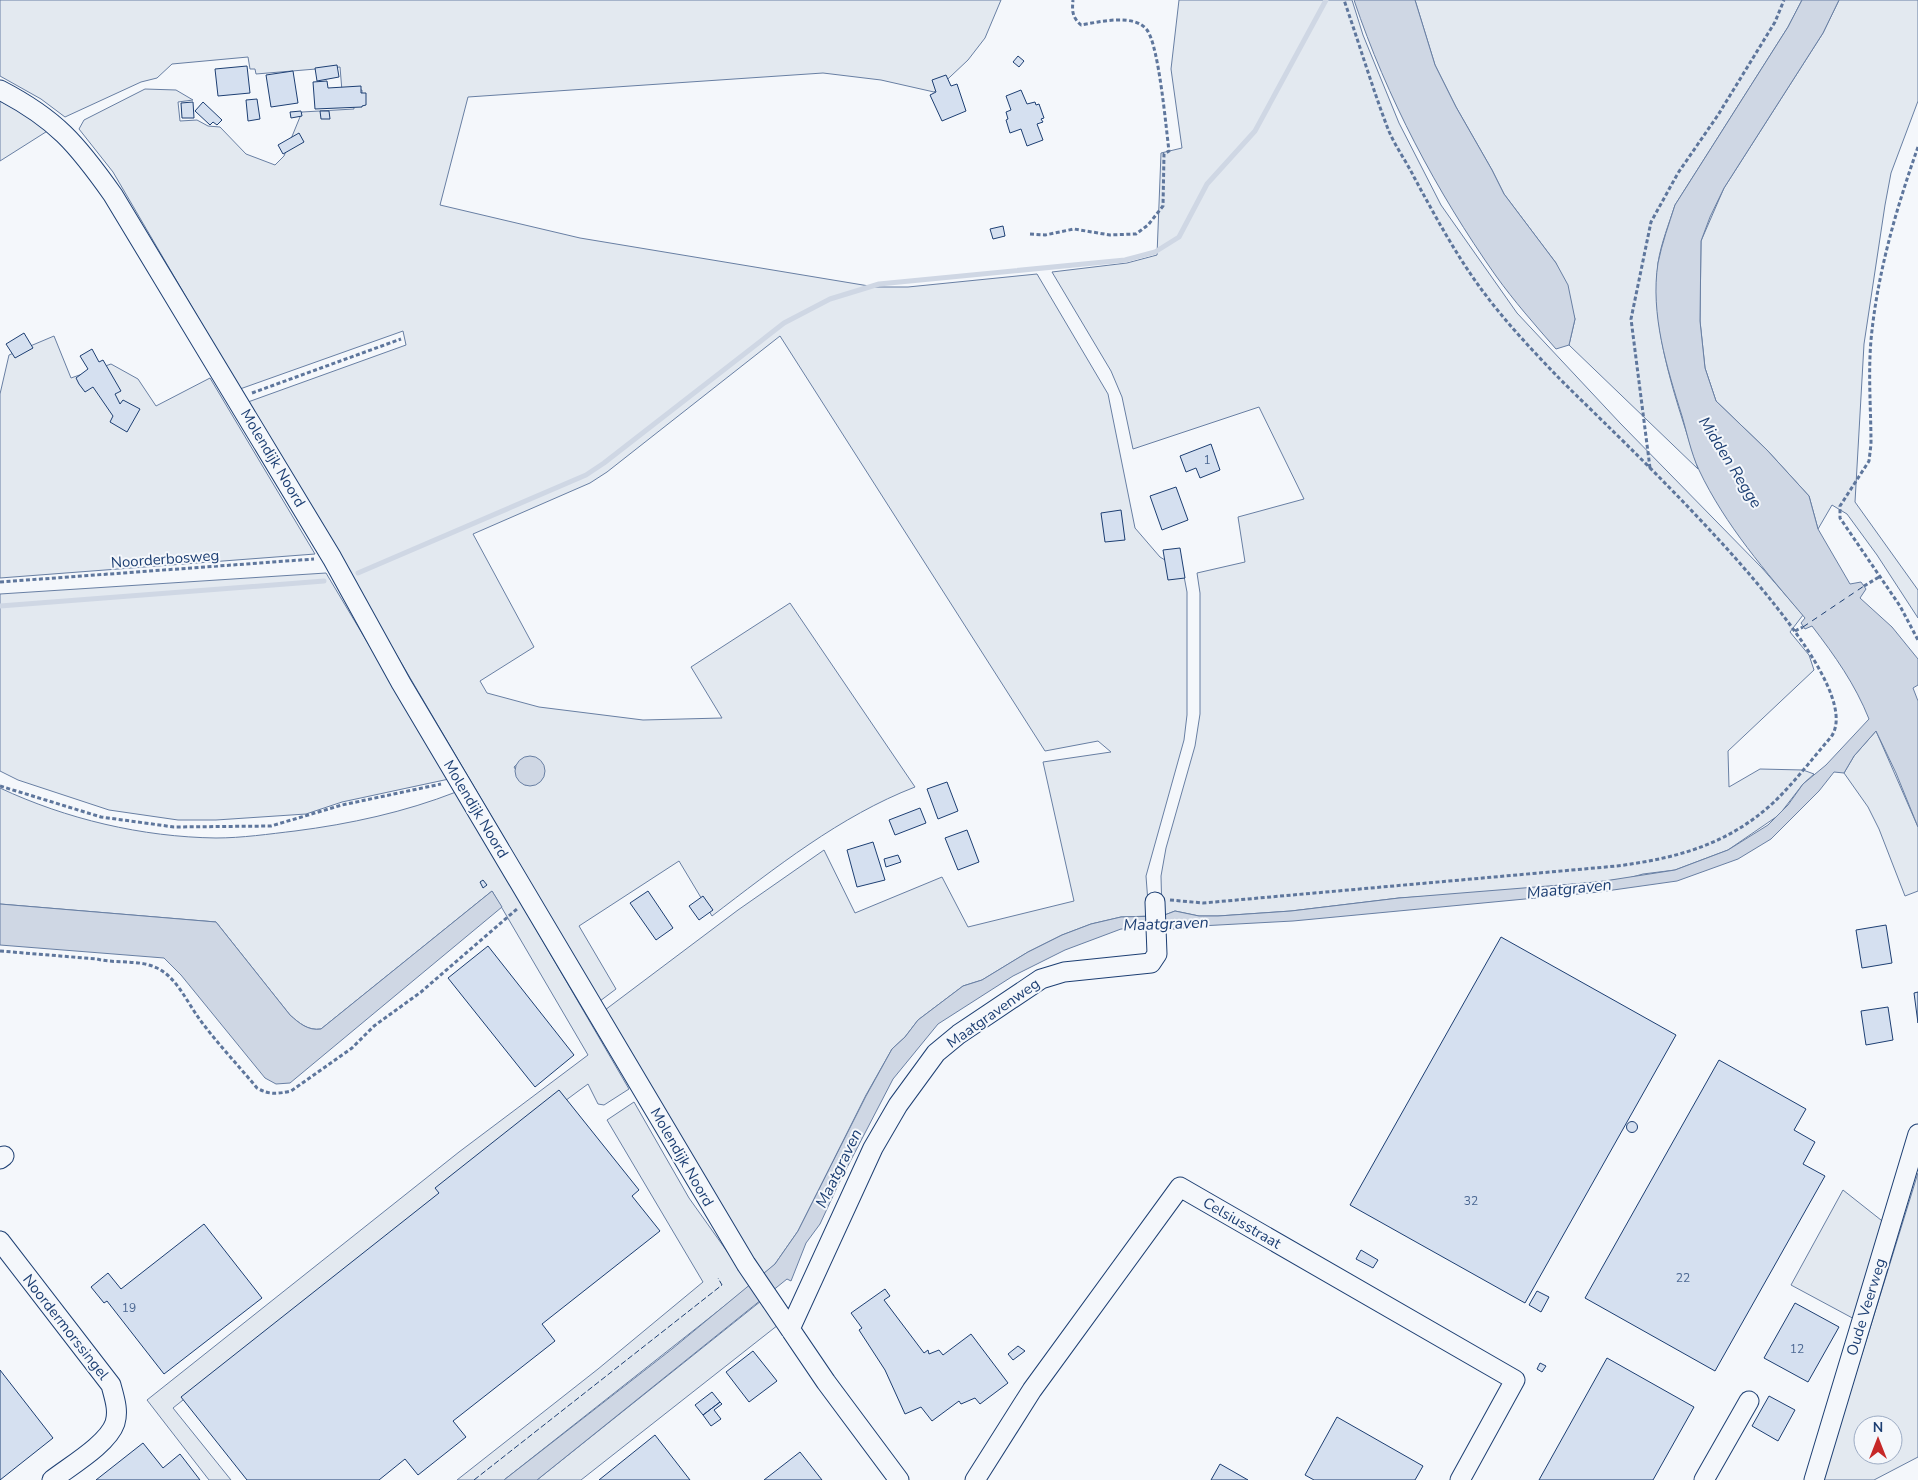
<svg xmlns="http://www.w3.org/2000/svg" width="1918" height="1480" viewBox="0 0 1918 1480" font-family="'Nunito Sans',sans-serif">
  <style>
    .green { fill: #e3e9f0; stroke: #687fa3; fill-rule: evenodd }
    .water { fill: #cfd7e4; stroke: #687fa3 }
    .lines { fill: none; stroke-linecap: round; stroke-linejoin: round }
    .stream { stroke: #cfd7e4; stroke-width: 5 }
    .ferry { stroke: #1d3f73; stroke-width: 1; stroke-dasharray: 6 5; stroke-linecap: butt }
    .building { fill: #d5e0f0; stroke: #1d3f73 }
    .minor-casing { stroke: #1d3f73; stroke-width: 21 }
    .path { stroke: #5e769c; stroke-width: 3; stroke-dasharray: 4 2.5; stroke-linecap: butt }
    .minor { stroke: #f4f7fb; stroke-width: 19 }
    .fence { stroke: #1d3f73; stroke-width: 1; stroke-dasharray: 6 2.5; stroke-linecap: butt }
    .labels { text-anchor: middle; stroke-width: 4; stroke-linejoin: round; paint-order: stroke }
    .number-label { font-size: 12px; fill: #4b6792 }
    .street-label { font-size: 15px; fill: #1d3f73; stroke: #f4f7fb }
    .water-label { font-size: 16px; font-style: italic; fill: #1d3f73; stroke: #f4f7fb }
  </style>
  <rect width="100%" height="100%" fill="#f4f7fb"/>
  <path class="green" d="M 0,0 L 1001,0 L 985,38 L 968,60 L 934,92 L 881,80 L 823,73 L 468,97 L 440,205 L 580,238 L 875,287 L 908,287 L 1037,274 L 1108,394 L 1135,528 L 1160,557 L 1183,571 L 1187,592 L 1187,715 L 1184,740 L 1146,876 L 1149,916 L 1121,917 L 1091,924 L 1062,935 L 1028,952 L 982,980 L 963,986 L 918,1020 L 905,1037 L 892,1049 L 866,1095 L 798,1231 L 775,1264 L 761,1277 L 605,1010 L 738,910 L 824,850 L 855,913 L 942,877 L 968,927 L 1074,901 L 1043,762 L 1111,752 L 1098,741 L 1045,751 L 780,336 L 607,472 L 590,483 L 473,534 L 534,647 L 480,681 L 487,693 L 539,707 L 643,720 L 722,718 L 691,667 L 790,603 L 915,787 C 840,816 775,868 712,916 L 679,861 L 579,926 L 616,989 L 600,1001 L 248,402 L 406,345 L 403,331 L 240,389 L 113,172 L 79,129 L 84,120 L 145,89 L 176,90 L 193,100 L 178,102 L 180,121 L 197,120 L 208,126 L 220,127 L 246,154 L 275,165 L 284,156 L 302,112 L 354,109 L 353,99 L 362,98 L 362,90 L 342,91 L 340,67 L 256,74 L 255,69 L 250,69 L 248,57 L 172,64 L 157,78 L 141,82 L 65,117 L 41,99 L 0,76 ZM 524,758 L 538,759 C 546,766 543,773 540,782 L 525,785 L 514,767 Z
    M 1179,0 L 1352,0 L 1363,35 L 1399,123 L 1441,205 L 1517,313 L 1620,423 L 1762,568 L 1803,615 L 1790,632 L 1809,655 L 1814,670 L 1728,751 L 1729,787 L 1760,769 L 1803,770 L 1814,774 L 1803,784 L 1779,815 L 1728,850 L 1675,870 L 1643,874 L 1625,879 L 1484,893 L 1399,898 L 1291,911 L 1218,916 L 1199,916 L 1175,911 L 1162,916 L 1161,876 L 1166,848 L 1195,746 L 1200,714 L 1200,593 L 1197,573 L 1245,562 L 1238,517 L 1304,499 L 1259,407 L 1133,449 L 1122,397 L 1111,371 L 1052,272 L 1127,263 L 1157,255 L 1161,153 L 1182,148 L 1171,69 Z
    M 1415,0 L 1802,0 L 1788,27 L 1675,205 C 1669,224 1661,243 1658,263 C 1650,334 1678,403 1698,469 L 1569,345 L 1575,319 L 1556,263 L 1504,194 L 1492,170 L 1456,107 L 1435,65 Z
    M 1839,0 L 1918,0 L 1918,101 L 1891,173 L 1885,205 L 1864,344 L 1855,502 L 1918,590 L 1918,618 L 1877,555 L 1847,514 L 1832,505 L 1818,529 L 1809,496 L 1767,450 L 1716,401 L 1705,368 L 1700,321 L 1701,241 L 1724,188 L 1823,33 Z
    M 0,101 L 30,116 L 49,130 L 0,161 Z
    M 54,336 L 71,378 L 111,364 L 138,379 L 156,406 L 210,378 L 315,554 L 0,578 L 0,394 L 9,355 Z
    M 326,573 L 449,779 L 342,802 L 306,814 L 216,820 L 178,820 L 109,810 L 18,780 L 0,771 L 0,594 Z
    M 1876,731 L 1918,827 L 1918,891 L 1905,896 L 1879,829 L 1868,807 L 1844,773 L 1854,756 Z
    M 0,788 C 66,819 142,837 216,838 C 242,838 269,834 295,831 C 350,824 405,812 456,792 L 629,1089 L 604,1105 L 598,1104 L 588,1084 L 577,1092 L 452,1185 L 173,1408 L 231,1480 L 209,1480 L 147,1400 L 459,1152 L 588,1055 L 492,891 L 321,1029 C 308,1031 299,1023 290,1015 L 216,922 L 0,904 Z
    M 634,1102 L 689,1198 L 751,1285 L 504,1480 L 457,1480 L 598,1369 L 703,1282 L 607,1120 Z
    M 1918,1173 L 1918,1457 L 1874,1480 L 1823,1480 ZM 1863,1425 L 1893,1425 L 1893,1455 L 1863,1455 Z
    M 1843,1190 L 1886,1224 L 1858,1321 L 1791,1285 Z
    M 761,1301 L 778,1325 L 581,1480 L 537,1480 Z"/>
  <path class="water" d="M 1354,0 L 1415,0 L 1435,65 L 1456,107 L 1492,170 L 1504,194 L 1556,263 L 1568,285 L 1575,319 L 1569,345 L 1556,349 C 1535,325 1514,301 1496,276 C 1436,191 1387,98 1354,0 Z
    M 1802,0 L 1839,0 L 1823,33 L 1724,188 L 1710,217 L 1701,241 L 1700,321 L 1705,368 L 1716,401 L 1767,450 L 1809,496 L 1818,529 L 1850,584 L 1861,582 L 1866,589 L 1860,598 L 1892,627 L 1918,659 L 1918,685 L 1913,688 L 1918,701 L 1918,827 L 1896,773 L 1876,731 L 1854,756 L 1844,773 L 1834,772 L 1819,791 L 1771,839 L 1738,859 L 1677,881 L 1599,892 L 1293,921 L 1200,926 L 1176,929 L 1121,929 L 1065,950 L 1013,976 L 938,1024 L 893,1079 L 839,1183 L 820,1224 L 806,1243 L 791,1281 L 787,1279 L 537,1480 L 504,1480 L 672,1349 L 775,1264 L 798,1231 L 866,1096 L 892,1049 L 905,1037 L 918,1020 L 963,986 L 982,980 L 1028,952 L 1062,935 L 1091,924 L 1121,917 L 1162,916 L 1175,911 L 1199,916 L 1218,916 L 1291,911 L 1399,898 L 1598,882 L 1675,870 L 1728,850 L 1768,825 L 1788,805 L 1803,784 L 1826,765 L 1869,719 C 1855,684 1835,656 1812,626 L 1805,629 L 1801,623 L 1805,618 C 1766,572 1725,525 1699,470 C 1691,453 1687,433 1682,416 C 1667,368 1650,314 1658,263 C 1662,243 1669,224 1675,205 L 1788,27 Z
    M515 771a15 15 0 1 1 30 0a15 15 0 1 1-30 0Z
    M 492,891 L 502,907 L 290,1083 L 276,1084 L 265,1078 L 181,975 L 164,958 L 0,945 L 0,904 L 216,922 L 290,1015 C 299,1023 308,1031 321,1029 Z"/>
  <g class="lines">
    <path class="stream" d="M 358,573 L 586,475 L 604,463 L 784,323 L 830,299 L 879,284 L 1125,260 L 1155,252 L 1179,237 L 1207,184 L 1255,131 L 1326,0
      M 0,606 L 324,581"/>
    <path class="ferry" d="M 1803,627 L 1864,586"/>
  </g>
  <path class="building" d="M 1018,56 L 1024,61 L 1019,67 L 1013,62 Z
    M 337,65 L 339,77 L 317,81 L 315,68 Z
    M 247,66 L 250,93 L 218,96 L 215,69 Z
    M 293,71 L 298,103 L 271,107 L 266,75 Z
    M 946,75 L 951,86 L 957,84 L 966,111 L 942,121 L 930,95 L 936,92 L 932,80 Z
    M 327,81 L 328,88 L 361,86 L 361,93 L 366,93 L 366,105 L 362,106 L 362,107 L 315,109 L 313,82 Z
    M 1021,90 L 1027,104 L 1035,102 L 1036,105 L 1039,104 L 1044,118 L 1041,119 L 1043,122 L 1037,124 L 1043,140 L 1027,146 L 1021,129 L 1010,133 L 1006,120 L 1008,119 L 1006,112 L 1011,110 L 1006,96 Z
    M 257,99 L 260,119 L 248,121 L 246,100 Z
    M 193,102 L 194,118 L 182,118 L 181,103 Z
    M 203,102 L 222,120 L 217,125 L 213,122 L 210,125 L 195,111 Z
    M 301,111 L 302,116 L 291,118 L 290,112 Z
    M 320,111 L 329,111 L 330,119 L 321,119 Z
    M 299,133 L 304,142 L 283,154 L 278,145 Z
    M 1003,226 L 1005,236 L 993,239 L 990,229 Z
    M 24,333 L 33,348 L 15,358 L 6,344 Z
    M 92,349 L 99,362 L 103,360 L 121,391 L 115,394 L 120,404 L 123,400 L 140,409 L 127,432 L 110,422 L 113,416 L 93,387 L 85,392 L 79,384 L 76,378 L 88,369 L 80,356 Z
    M 1211,444 L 1220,470 L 1200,478 L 1196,468 L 1186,472 L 1180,456 Z
    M 1176,487 L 1188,520 L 1162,530 L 1150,496 Z
    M 1121,510 L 1125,540 L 1105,542 L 1101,513 Z
    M 1180,548 L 1185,578 L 1168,580 L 1163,550 Z
    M 947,782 L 958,811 L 938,819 L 927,789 Z
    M 920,808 L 926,823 L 895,835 L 889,820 Z
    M 967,830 L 979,862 L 958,870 L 945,838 Z
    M 873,842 L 885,880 L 857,887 L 847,850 Z
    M 898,855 L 901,862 L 886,867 L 884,859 Z
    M 483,880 L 487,885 L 483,888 L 480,882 Z
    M 648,891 L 673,928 L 656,940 L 630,903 Z
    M 703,896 L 713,910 L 699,920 L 689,906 Z
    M 1886,925 L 1892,963 L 1862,968 L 1856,930 Z
    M 1501,937 L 1676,1035 L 1525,1303 L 1350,1205 Z
    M 488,946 L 574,1055 L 535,1087 L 448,978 Z
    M 1918,992 L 1918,1023 L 1914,993 Z
    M 1888,1007 L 1893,1040 L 1866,1045 L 1861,1011 Z
    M 1719,1060 L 1806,1109 L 1794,1130 L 1815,1142 L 1803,1164 L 1825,1176 L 1715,1371 L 1585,1298 Z
    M 559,1090 L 639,1190 L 632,1196 L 660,1231 L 542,1324 L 555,1341 L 453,1421 L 466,1437 L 418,1475 L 405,1459 L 379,1480 L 247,1480 L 181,1397 L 439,1193 L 435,1188 Z
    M1626.5 1127a5.5 5.5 0 1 1 11 0a5.5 5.5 0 1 1-11 0Z
    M 204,1224 L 262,1298 L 164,1374 L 107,1301 L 104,1303 L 91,1287 L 108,1273 L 121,1289 Z
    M 1361,1250 L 1378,1260 L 1373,1268 L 1356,1259 Z
    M 885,1289 L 890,1296 L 884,1300 L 924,1353 L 928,1350 L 929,1354 L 939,1350 L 943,1355 L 971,1334 L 1008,1383 L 980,1404 L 975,1398 L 961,1404 L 959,1401 L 932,1421 L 921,1407 L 905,1414 L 885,1370 L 859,1330 L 862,1328 L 851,1313 Z
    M 1537,1291 L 1549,1297 L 1541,1312 L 1529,1305 Z
    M 1795,1303 L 1839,1327 L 1808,1382 L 1764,1358 Z
    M 1018,1346 L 1025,1351 L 1013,1360 L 1008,1354 Z
    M 753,1351 L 777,1381 L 749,1402 L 726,1372 Z
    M 1607,1358 L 1694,1407 L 1653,1480 L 1539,1480 Z
    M 1540,1363 L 1546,1366 L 1542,1372 L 1537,1369 Z
    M 0,1370 L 53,1438 L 0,1480 Z
    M 712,1392 L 720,1402 L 703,1415 L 695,1405 Z
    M 1769,1396 L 1795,1410 L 1778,1441 L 1752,1426 Z
    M 720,1402 L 722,1404 L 714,1410 L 721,1419 L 711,1426 L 703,1415 Z
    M 1337,1417 L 1423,1466 L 1415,1480 L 1314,1480 L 1305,1475 Z
    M 655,1435 L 690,1480 L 599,1480 Z
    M 143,1443 L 163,1468 L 180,1454 L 200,1480 L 96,1480 Z
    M 800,1452 L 822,1480 L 764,1480 Z
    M 1220,1464 L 1248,1480 L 1211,1480 Z"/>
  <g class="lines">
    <g class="minor-casing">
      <path id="minor" d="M 0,90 C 56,119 77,144 113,195 L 332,558 L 401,683 L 746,1264 L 826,1382 L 899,1480
        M 0,1159 L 4,1156
        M 0,1241 L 111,1385 C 114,1397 119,1410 115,1423 C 108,1444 70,1466 52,1480
        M 790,1329 L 873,1148 L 898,1105 L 936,1053 L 959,1034 L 1041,979 L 1064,972 L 1151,963 L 1157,954 L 1155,902
        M 975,1480 L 1032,1390 L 1180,1187 L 1515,1380 L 1460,1480
        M 1704,1480 L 1749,1401
        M 1814,1480 L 1918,1134"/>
    </g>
    <path class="path" d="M 1918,147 C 1896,209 1877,275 1871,340 C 1868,375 1871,410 1871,444 L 1869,461 L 1840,506 L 1840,518 L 1900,606 L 1918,640
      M 1030,234 L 1045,235 L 1074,229 L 1110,235 L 1136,234 L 1148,225 L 1163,206 L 1164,154 L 1169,151 C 1166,128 1159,46 1147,30 C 1134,13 1099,22 1081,25 C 1072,17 1072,11 1073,0
      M 252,393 L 401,339
      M 1650,468 L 1631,319 L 1651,222 L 1678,173 L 1718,115 L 1775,22 L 1784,0
      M 0,582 L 314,559
      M 1864,586 L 1879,577
      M 1795,631 L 1803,627
      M 0,786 L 101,817 L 174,827 L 271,826 L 342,805 L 441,784
      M 1170,900 L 1203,903 L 1617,866 C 1677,858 1727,845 1773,803 C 1794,783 1812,759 1831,737 C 1877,673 1604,425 1557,376 C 1530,348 1502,318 1479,286 C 1455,253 1434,214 1414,177 C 1406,161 1395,146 1388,129 C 1372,87 1359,43 1344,0
      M 0,951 L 97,959 C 116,964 138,959 157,968 C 176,977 186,1000 198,1017 C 215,1041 238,1065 257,1088 C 269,1095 277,1094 291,1091 L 352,1048 L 374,1026 L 421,992 L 517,909"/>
    <use href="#minor" class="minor"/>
    <path class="fence" d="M 474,1480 L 722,1285 L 718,1278"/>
  </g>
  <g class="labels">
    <g class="number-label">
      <text x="1207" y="464">1</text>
      <text x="1471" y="1205">32</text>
      <text x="1683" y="1282">22</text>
      <text x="129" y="1312">19</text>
      <text x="1797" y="1353">12</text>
    </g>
    <g class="street-label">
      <text transform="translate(273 458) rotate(59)" y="5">Molendijk Noord</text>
      <text transform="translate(165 559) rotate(-4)" y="5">Noorderbosweg</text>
      <text transform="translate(476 809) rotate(59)" y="5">Molendijk Noord</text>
      <text transform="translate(993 1013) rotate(-35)" y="5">Maatgravenweg</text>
      <text transform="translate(682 1157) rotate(60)" y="5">Molendijk Noord</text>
      <text transform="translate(1242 1223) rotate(30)" y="5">Celsiusstraat</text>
      <text transform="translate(1866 1307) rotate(-73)" y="5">Oude Veerweg</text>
      <text transform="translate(66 1327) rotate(52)" y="5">Noordermorssingel</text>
    </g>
    <g class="water-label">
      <text transform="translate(1731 462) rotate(58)" y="6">Midden Regge</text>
      <text transform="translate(1569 888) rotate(-6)" y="6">Maatgraven</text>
      <text transform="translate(1166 923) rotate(-2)" y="6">Maatgraven</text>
      <text transform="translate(838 1168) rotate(-64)" y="6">Maatgraven</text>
    </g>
  </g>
  <g transform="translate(1878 1440)"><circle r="24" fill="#f4f7fb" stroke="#9eadc5"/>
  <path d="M0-4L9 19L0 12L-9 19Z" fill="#c62828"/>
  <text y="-8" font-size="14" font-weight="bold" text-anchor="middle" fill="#1d3f73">N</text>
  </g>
</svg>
